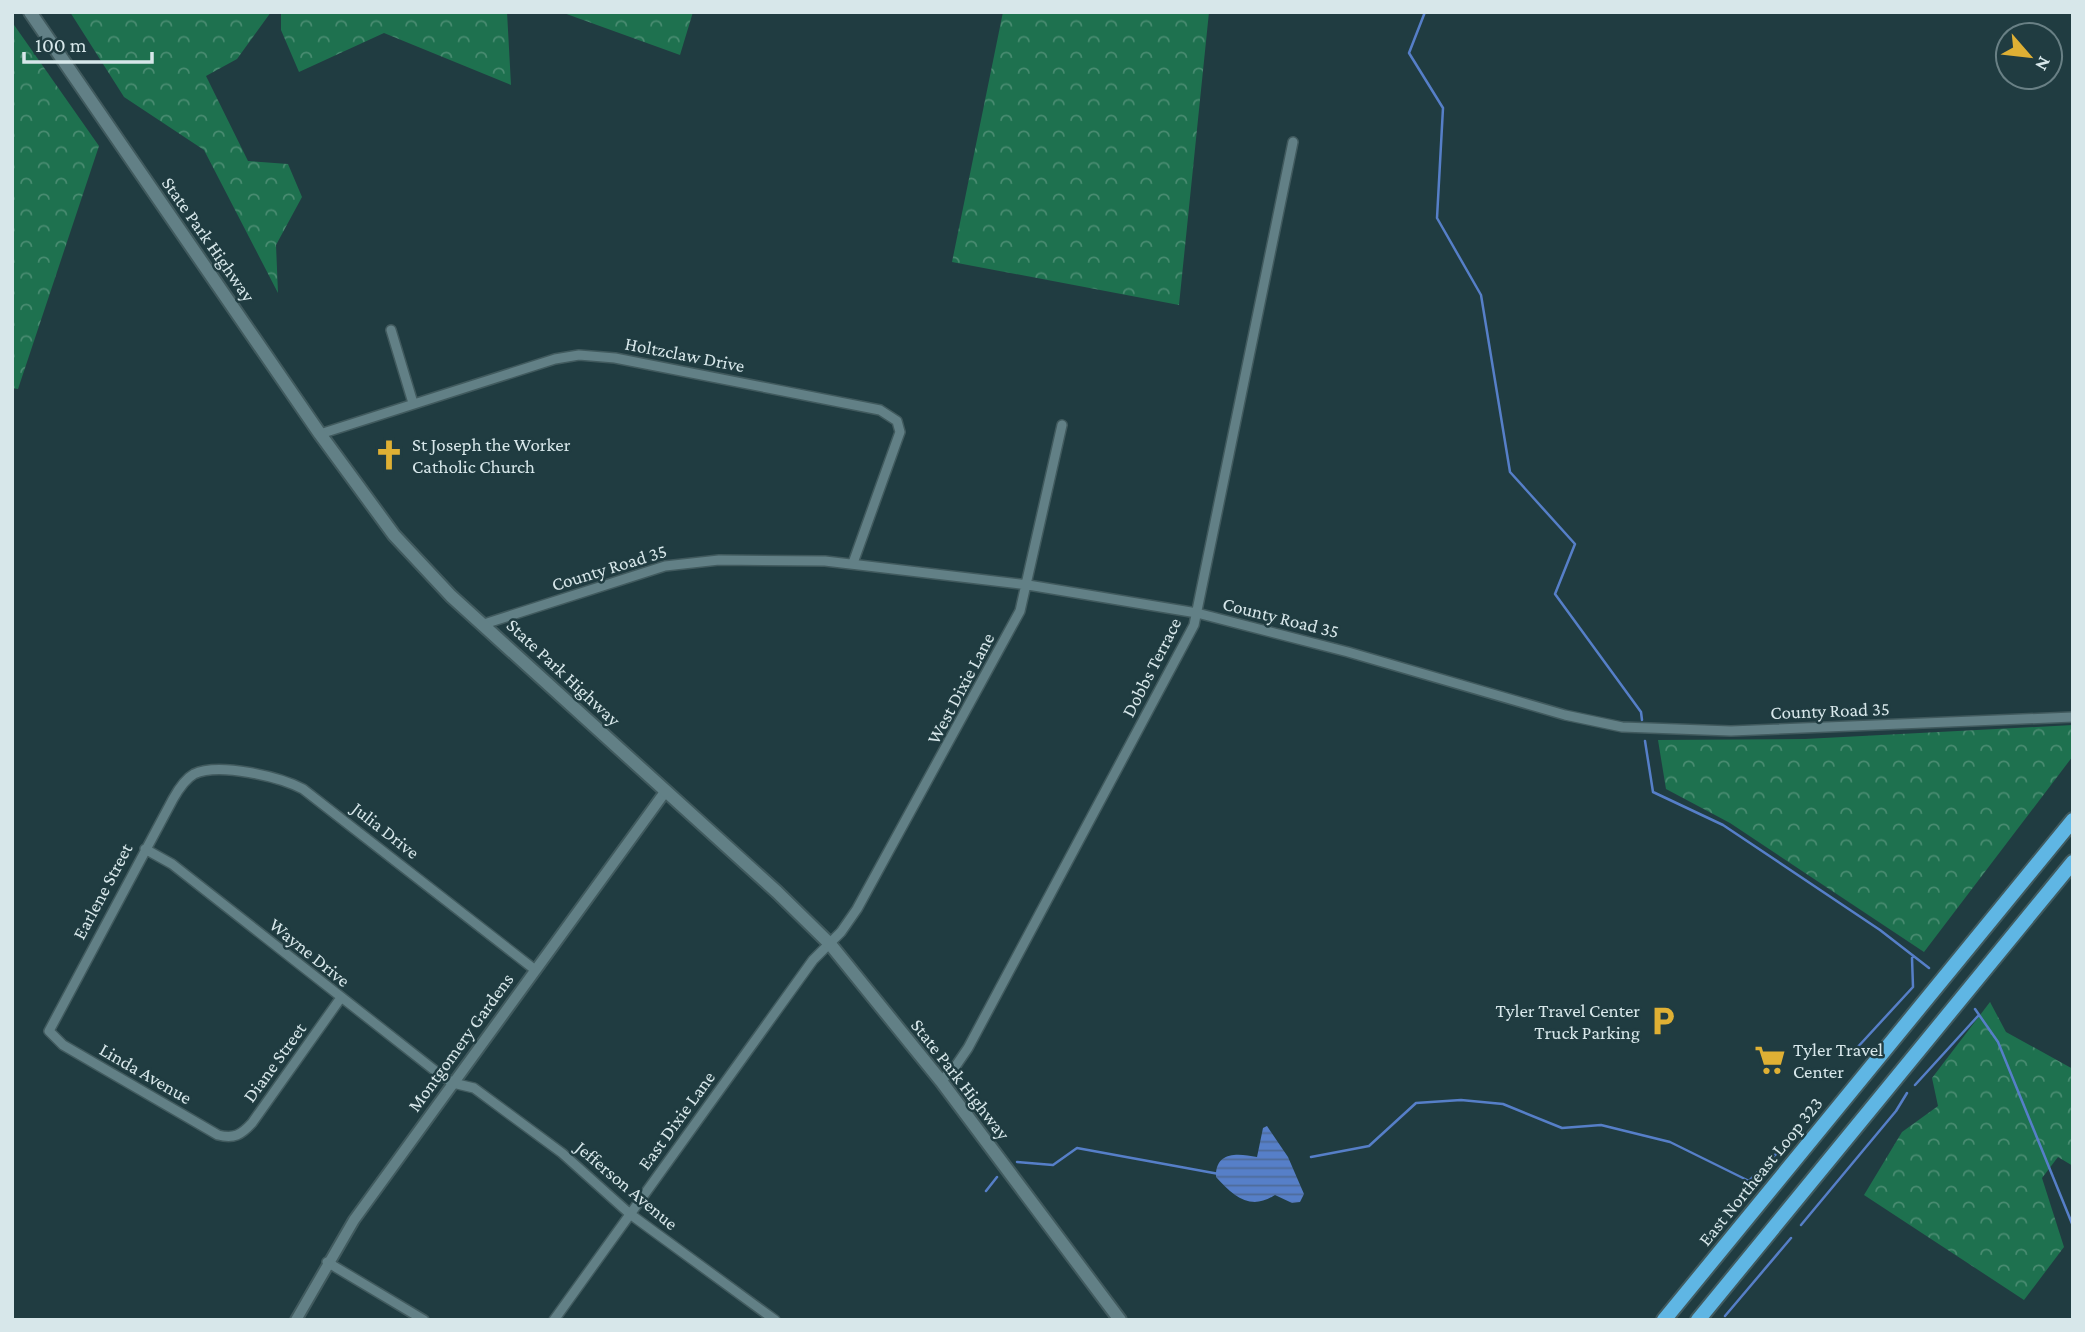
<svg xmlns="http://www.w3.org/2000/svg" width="2085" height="1332" viewBox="0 0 2085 1332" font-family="'Crimson Pro',serif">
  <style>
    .forest { fill: url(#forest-crowns) }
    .water { fill: url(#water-rules) }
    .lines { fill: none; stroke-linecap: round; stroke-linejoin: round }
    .stream { stroke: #567fc8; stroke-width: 2.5 }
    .minor-casing { stroke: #415a5e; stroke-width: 12 }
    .tertiary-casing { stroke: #415a5e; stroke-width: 14 }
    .secondary-casing { stroke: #415a5e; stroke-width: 16 }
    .trunk-casing { stroke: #415a5e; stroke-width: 18 }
    .minor { stroke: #628086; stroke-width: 9 }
    .tertiary { stroke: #628086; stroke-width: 10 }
    .secondary { stroke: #628086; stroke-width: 12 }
    .trunk { stroke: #5fb6e4; stroke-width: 14 }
    .labels { text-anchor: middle; stroke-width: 5; stroke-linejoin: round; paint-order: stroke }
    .street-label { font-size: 19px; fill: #d7e7ea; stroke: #203c41 }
    .poi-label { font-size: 19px; fill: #d7e7ea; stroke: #203c41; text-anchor: start }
  </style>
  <defs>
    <pattern id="forest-crowns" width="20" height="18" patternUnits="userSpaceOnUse" patternTransform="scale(1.75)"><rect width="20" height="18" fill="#1e714f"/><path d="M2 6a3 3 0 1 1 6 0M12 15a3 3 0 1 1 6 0" fill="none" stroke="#498c71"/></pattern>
    <pattern id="water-rules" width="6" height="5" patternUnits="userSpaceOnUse" patternTransform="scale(1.75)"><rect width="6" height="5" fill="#567fc8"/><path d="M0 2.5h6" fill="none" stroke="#4e6b9a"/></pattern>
  </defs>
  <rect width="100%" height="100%" fill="#203c41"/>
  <path class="forest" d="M 70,12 L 271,12 L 237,59 L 206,76 L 248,161 L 288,164 L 302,197 L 276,245 L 278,293 L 204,150 L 124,97 Z
    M 281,12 L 507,12 L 511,85 L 384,33 L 299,72 L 281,30 Z
    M 561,12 L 693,12 L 680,55 Z
    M 1003,12 L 1209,12 L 1179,305 L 952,262 Z
    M 12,22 L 99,146 L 18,389 L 12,388 Z
    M 2073,725 L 2073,756 L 1924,952 L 1730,823 L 1666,789 L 1658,740 L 1805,739 Z
    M 1990,1002 L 2006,1032 L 2073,1069 L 2073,1166 L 2058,1157 L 2042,1178 L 2064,1247 L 2024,1300 L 1864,1195 L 1902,1132 L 1938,1106 L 1932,1078 Z"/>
  <path class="water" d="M 1267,1126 L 1288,1157 L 1304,1194 L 1300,1202 L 1292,1203 L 1275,1195 C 1251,1211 1234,1197 1216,1177 C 1215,1151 1238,1153 1257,1157 L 1263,1128 Z"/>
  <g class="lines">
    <path class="stream" d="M 1425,12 L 1409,53 L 1443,108 L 1437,218 L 1481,295 L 1510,472 L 1575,544 L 1555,594 L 1641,712 L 1642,720
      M 1645,741 L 1653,792 L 1723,825 L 1880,930 L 1929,968
      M 1975,1009 L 1998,1042 L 2073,1226
      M 1855,1050 L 1913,987 L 1912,958
      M 1915,1085 L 1978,1016
      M 1311,1157 L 1369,1146 L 1416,1103 L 1461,1100 L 1503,1104 L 1562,1128 L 1601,1125 L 1670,1142 L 1749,1181 L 1779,1151
      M 1017,1162 L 1053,1165 L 1077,1148 L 1219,1174
      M 986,1191 L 997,1177
      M 1801,1225 L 1896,1111 L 1907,1093
      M 1725,1316 L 1791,1238"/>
    <g class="minor-casing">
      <path id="minor" d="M 391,330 L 413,403
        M 320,434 L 555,359 L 579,355 L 615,358 L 880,410 L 897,421 L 900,432 L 853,563
        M 484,624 L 665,566 L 719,560 L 825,561 L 1028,585 L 1197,613 L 1348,652 L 1565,715 L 1622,727 L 1731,731 L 2073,717
        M 145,849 L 172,864 L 438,1073 L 453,1083 L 474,1088 L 562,1153 L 630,1214 L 775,1320
        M 340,999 L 252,1123 C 241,1135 234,1139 218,1135 L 63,1045 L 49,1031 L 173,799 C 178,790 185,779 194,774 C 219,762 280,777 303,789 L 534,969
        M 941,1081 L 955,1067 L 968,1048 L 1194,625 L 1293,142
        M 327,1262 L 424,1320
        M 554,1320 L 813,960 L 841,932 L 857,909 L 1020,611 L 1062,425"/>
    </g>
    <g class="tertiary-casing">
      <path id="tertiary" d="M 296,1320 L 354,1220 L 665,792"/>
    </g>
    <g class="secondary-casing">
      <path id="secondary" d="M 30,12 L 320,434 L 394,535 L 451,596 L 777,892 L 830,944 L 941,1081 L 1120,1320"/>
    </g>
    <g class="trunk-casing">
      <path id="trunk" d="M 1664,1320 L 2073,820
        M 1698,1320 L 2073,862"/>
    </g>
    <use href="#minor" class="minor"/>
    <use href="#tertiary" class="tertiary"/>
    <use href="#secondary" class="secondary"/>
    <use href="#trunk" class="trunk"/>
  </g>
  <defs>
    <g id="church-bare" transform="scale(2.415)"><path d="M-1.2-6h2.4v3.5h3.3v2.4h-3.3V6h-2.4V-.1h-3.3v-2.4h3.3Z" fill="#dfb034" stroke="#203c41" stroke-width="2.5" paint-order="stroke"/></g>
    <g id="parking-bare" transform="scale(2.415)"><path d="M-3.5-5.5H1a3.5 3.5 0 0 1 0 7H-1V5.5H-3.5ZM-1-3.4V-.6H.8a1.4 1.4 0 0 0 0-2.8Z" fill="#dfb034" stroke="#203c41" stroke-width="2.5" paint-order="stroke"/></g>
    <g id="supermarket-bare" transform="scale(2.415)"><path d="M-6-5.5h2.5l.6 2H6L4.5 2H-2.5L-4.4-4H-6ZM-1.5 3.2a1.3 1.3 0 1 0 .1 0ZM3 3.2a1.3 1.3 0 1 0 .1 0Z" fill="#dfb034" stroke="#203c41" stroke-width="2.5" paint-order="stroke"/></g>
  </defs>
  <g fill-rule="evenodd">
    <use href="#church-bare" x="389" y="455"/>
    <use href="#parking-bare" x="1663" y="1021"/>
    <use href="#supermarket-bare" x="1770" y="1060"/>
  </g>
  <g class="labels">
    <g class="street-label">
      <text transform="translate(209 239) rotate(55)" y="7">State Park Highway</text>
      <text transform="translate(685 354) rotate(11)" y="7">Holtzclaw Drive</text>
      <text transform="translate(609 567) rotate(-17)" y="7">County Road 35</text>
      <text transform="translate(1281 617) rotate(14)" y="7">County Road 35</text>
      <text transform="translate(1151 667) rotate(-63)" y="7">Dobbs Terrace</text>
      <text transform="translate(564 672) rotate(43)" y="7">State Park Highway</text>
      <text transform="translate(960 688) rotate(-62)" y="7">West Dixie Lane</text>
      <text transform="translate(1830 710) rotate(-2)" y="7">County Road 35</text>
      <text transform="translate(386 830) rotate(38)" y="7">Julia Drive</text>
      <text transform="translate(102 891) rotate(-62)" y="7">Earlene Street</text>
      <text transform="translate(310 952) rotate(39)" y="7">Wayne Drive</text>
      <text transform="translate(460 1042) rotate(-54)" y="7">Montgomery Gardens</text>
      <text transform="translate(274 1062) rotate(-54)" y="7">Diane Street</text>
      <text transform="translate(146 1073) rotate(30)" y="7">Linda Avenue</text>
      <text transform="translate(961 1079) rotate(52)" y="7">State Park Highway</text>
      <text transform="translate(676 1120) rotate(-54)" y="7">East Dixie Lane</text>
      <text transform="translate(1760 1171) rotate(-51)" y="7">East Northeast Loop 323</text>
      <text transform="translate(627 1185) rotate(40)" y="7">Jefferson Avenue</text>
    </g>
    <g class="poi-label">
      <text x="412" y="451">St Joseph the Worker<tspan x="412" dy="22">Catholic Church</tspan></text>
      <text x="1640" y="1017" text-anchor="end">Tyler Travel Center<tspan x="1640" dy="22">Truck Parking</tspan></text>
      <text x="1793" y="1056">Tyler Travel<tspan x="1793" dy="22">Center</tspan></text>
    </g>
  </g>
  <rect width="2085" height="1332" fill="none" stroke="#d7e7ea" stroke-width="28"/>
  <g transform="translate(2029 56) rotate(118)"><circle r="33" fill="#203c41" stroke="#698085" stroke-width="2"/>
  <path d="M0-5L12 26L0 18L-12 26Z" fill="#dfb034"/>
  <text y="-10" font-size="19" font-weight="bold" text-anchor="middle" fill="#d7e7ea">N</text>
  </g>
  <path d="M24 52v10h128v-10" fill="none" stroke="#d7e7ea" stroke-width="3.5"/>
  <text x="35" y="52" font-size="21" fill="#d7e7ea" stroke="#203c41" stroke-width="5" paint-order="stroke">100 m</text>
</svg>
